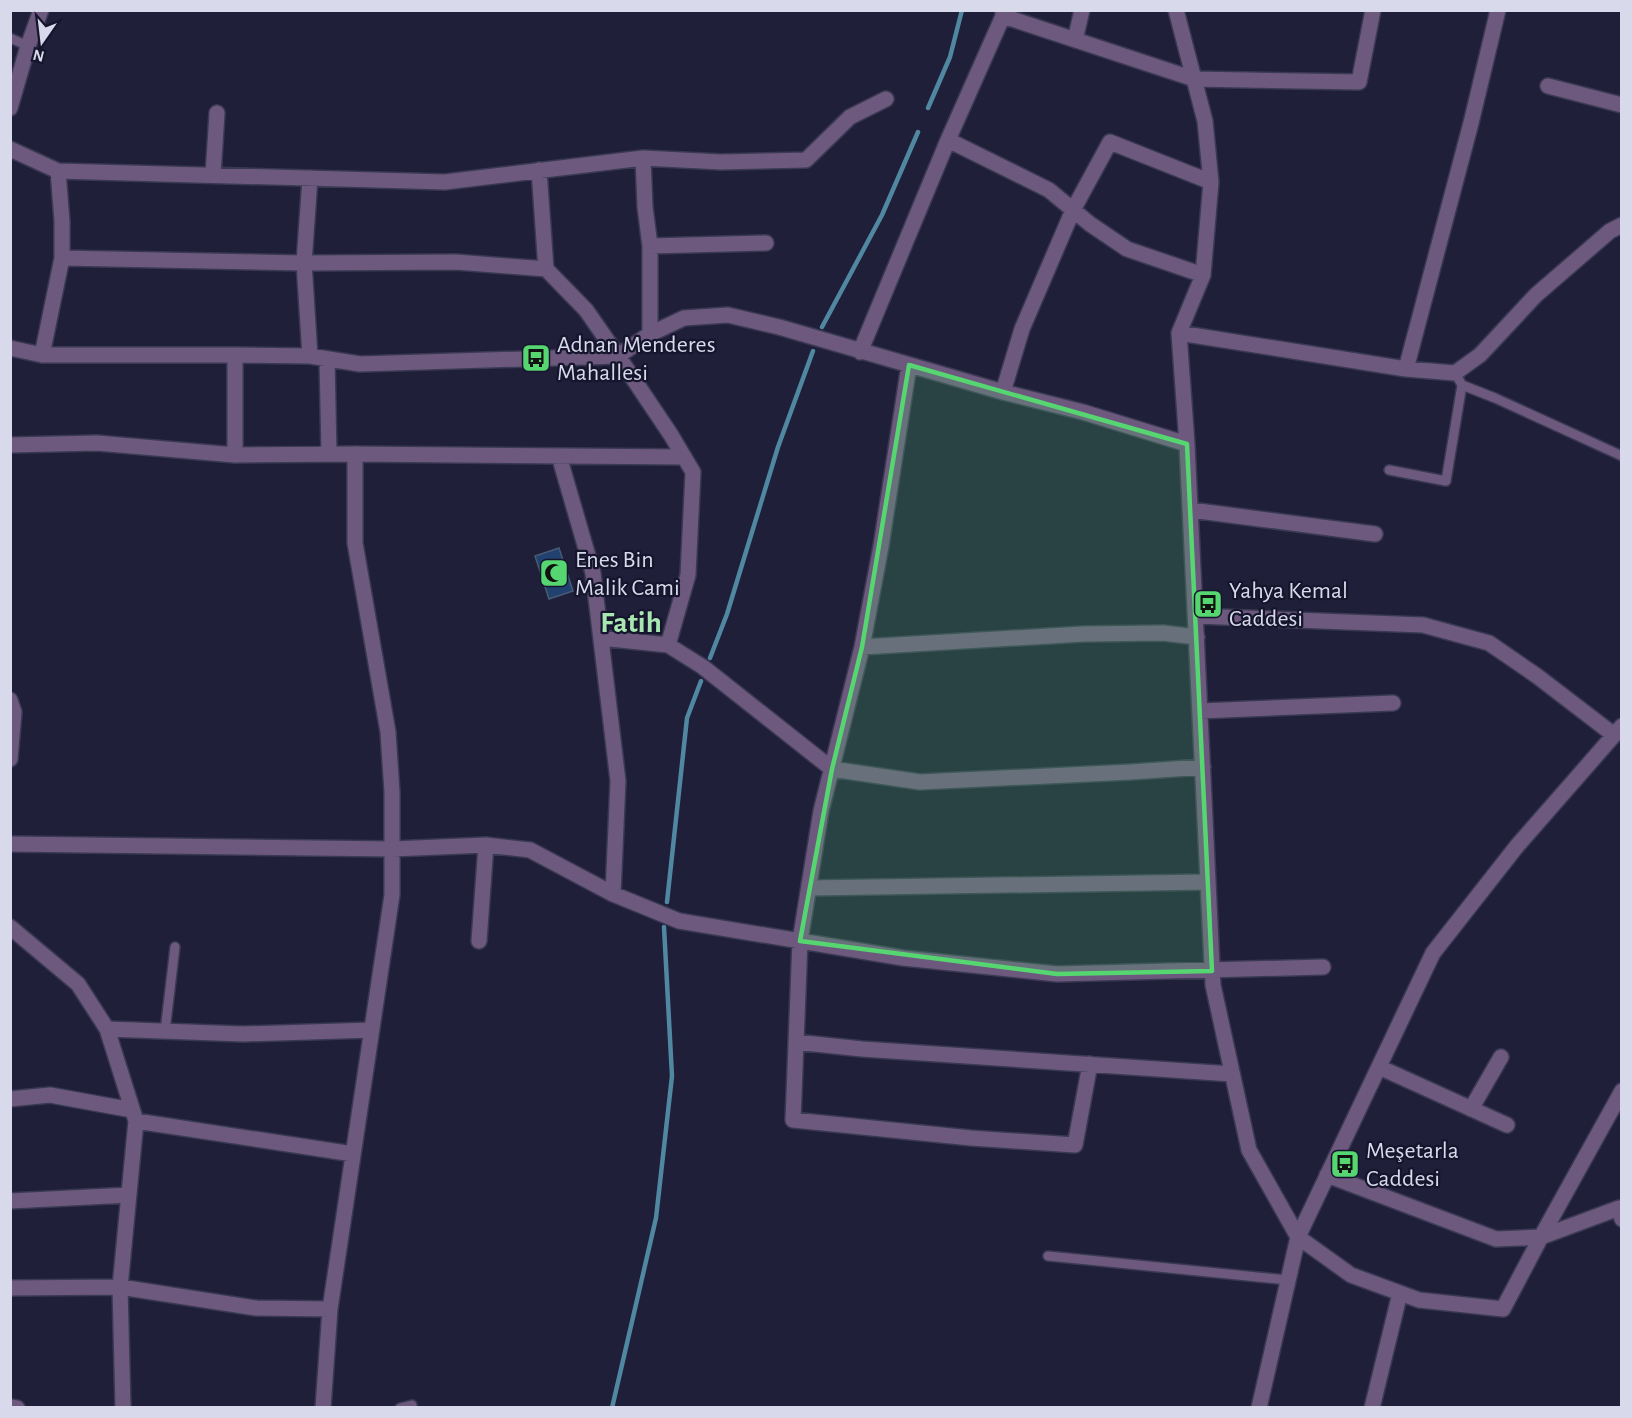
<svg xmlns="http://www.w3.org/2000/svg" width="1632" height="1418" viewBox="0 0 1632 1418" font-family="'Alegreya Sans',sans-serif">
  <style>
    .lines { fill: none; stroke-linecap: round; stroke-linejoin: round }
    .stream { stroke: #5087a1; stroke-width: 4.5 }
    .building { fill: #21426e; stroke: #475b74; stroke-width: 1.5 }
    .service-casing { stroke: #393952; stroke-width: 12 }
    .minor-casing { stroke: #393952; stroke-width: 18 }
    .service { stroke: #6d587e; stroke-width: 9 }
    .minor { stroke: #6d587e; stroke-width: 15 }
    .marked { fill: #56d671; fill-opacity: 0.2; stroke: #56d671; stroke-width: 4.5; stroke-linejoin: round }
    .labels { text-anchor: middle; stroke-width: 4.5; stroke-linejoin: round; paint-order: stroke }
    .poi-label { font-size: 24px; fill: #d8daeb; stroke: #16152e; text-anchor: start }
    .district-label { font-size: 30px; font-weight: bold; fill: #a8e7b0; stroke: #16152e }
  </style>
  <rect width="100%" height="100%" fill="#1f1f39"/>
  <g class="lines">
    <path class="stream" d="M 928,108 L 950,57 L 962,10
      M 822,327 L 882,215 L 918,132
      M 710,658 L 727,614 L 778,447 L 813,351
      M 667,902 L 687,718 L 701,681
      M 612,1408 L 656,1218 L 672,1076 L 664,927"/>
  </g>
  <path class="building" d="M 559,548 L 573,591 L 549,599 L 535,556 Z"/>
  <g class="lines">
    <g class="service-casing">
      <path id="service" d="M 10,38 L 28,46
        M 1455,373 L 1462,385 L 1495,398 L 1622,456
        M 1389,470 L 1446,481 L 1462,385
        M 165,1031 L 175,947
        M 1048,1256 L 1288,1280
        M 400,1408 L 412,1405"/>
    </g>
    <g class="minor-casing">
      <path id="minor" d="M 1176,10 L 1205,121 L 1211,182 L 1203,275 L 1179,333 L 1187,444 L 1213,985 L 1249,1150 L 1298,1237 L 1351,1275 L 1419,1300 L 1503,1309 L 1541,1237 L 1622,1091
        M 1003,16 L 1194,79 L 1359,82 L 1373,10
        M 1075,40 L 1082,10
        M 1548,86 L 1622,105
        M 10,108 L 28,46 L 41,10
        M 948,140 L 1049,190 L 1090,224 L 1127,249 L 1203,275
        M 10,149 L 58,171 L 445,182 L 643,158 L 721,162 L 806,160 L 850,117 L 886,99
        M 643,158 L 645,207 L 650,246 L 650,334
        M 539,170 L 546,269 L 586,310 L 618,356 L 671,435 L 693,472 L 688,575 L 668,645
        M 213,175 L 217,113
        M 650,246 L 766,243
        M 62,258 L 304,263 L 456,262 L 546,269
        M 1179,333 L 1406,369 L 1455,373 L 1480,355 L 1536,295 L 1610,231 L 1622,225
        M 10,348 L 42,355 L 235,355 L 310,356 L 360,364 L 618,356 L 650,334 L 684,318 L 728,315 L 779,327 L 1003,392 L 1083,412 L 1187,444
        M 860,352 L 948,140 L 1003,16 L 1003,10
        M 42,355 L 62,258 L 62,221 L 58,171
        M 235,355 L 235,455
        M 310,356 L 304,263 L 310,178
        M 327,359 L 329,454
        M 909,365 L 881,546 L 862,647 L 821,811 L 800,941 L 793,1120 L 971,1138 L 1075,1145 L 1090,1064
        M 1406,369 L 1471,123 L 1498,10
        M 1003,392 L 1022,329 L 1073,210 L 1110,142 L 1211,182
        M 10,445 L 97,443 L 235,455 L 355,454 L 684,457
        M 559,456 L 593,573 L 618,781 L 613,894
        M 1191,510 L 1375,534
        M 1196,616 L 1423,625 L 1489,643 L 1537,676 L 1614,735
        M 601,638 L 668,645 L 703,667 L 832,769 L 920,782 L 1131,772 L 1203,767
        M 862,647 L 1083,634 L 1163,633 L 1197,637
        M 10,700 L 14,712 L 10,759
        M 1200,711 L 1393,703
        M 10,844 L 392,849 L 486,845 L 530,850 L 613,894 L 679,921 L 903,958 L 1057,974 L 1323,967
        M 809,888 L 1208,882
        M 10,927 L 78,984 L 107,1029 L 136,1121 L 120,1287 L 123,1408
        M 479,941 L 486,845
        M 107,1029 L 243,1034 L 372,1030
        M 796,1042 L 862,1049 L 1232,1074
        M 1379,1067 L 1507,1125
        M 10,1099 L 50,1095 L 132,1110
        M 1471,1109 L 1501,1057
        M 136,1121 L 353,1154
        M 1327,1175 L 1496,1239 L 1541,1237 L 1619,1208 L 1622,1219
        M 10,1201 L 129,1195
        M 10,1288 L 120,1287 L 256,1308 L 330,1309
        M 10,1407 L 17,1408
        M 323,1408 L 330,1309 L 392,895 L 392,792 L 388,732 L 355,543 L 355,454
        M 1259,1408 L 1298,1237 L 1433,953 L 1517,846 L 1622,726
        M 1372,1408 L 1400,1293"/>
    </g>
    <use href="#service" class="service"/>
    <use href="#minor" class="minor"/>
  </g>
  <path class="marked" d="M 909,365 L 1187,444 L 1212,971 L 1057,974 L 800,941 L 832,769 L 862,647 Z"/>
  <defs>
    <g id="bus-square" transform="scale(1.5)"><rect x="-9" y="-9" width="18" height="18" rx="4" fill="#56d671" stroke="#16152e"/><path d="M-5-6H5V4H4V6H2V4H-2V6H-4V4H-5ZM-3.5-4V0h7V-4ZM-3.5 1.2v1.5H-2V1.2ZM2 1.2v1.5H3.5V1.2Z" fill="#111"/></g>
    <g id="mosque-square" transform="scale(1.5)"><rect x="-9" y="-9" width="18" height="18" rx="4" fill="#56d671" stroke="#16152e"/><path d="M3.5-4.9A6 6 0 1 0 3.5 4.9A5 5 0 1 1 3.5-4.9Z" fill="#111"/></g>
  </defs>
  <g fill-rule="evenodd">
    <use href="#bus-square" x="536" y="358"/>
    <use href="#mosque-square" x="554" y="573"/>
    <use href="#bus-square" x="1208" y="604"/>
    <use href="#bus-square" x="1345" y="1164"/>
  </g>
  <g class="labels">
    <g class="poi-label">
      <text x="557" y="352">Adnan Menderes<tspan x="557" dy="28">Mahallesi</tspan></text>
      <text x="575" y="567">Enes Bin<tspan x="575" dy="28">Malik Cami</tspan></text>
      <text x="1229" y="598">Yahya Kemal<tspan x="1229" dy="28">Caddesi</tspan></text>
      <text x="1366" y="1158">Meşetarla<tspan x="1366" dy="28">Caddesi</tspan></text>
    </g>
    <g class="district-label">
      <text x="631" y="632">Fatih</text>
    </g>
  </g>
  <rect width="1632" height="1418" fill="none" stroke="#d8daeb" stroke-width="24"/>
  <g transform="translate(42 42) rotate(194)" stroke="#16152e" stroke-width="4.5" paint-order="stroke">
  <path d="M0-4.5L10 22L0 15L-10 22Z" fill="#d8daeb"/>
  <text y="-9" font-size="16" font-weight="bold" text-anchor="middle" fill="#d8daeb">N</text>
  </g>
</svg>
